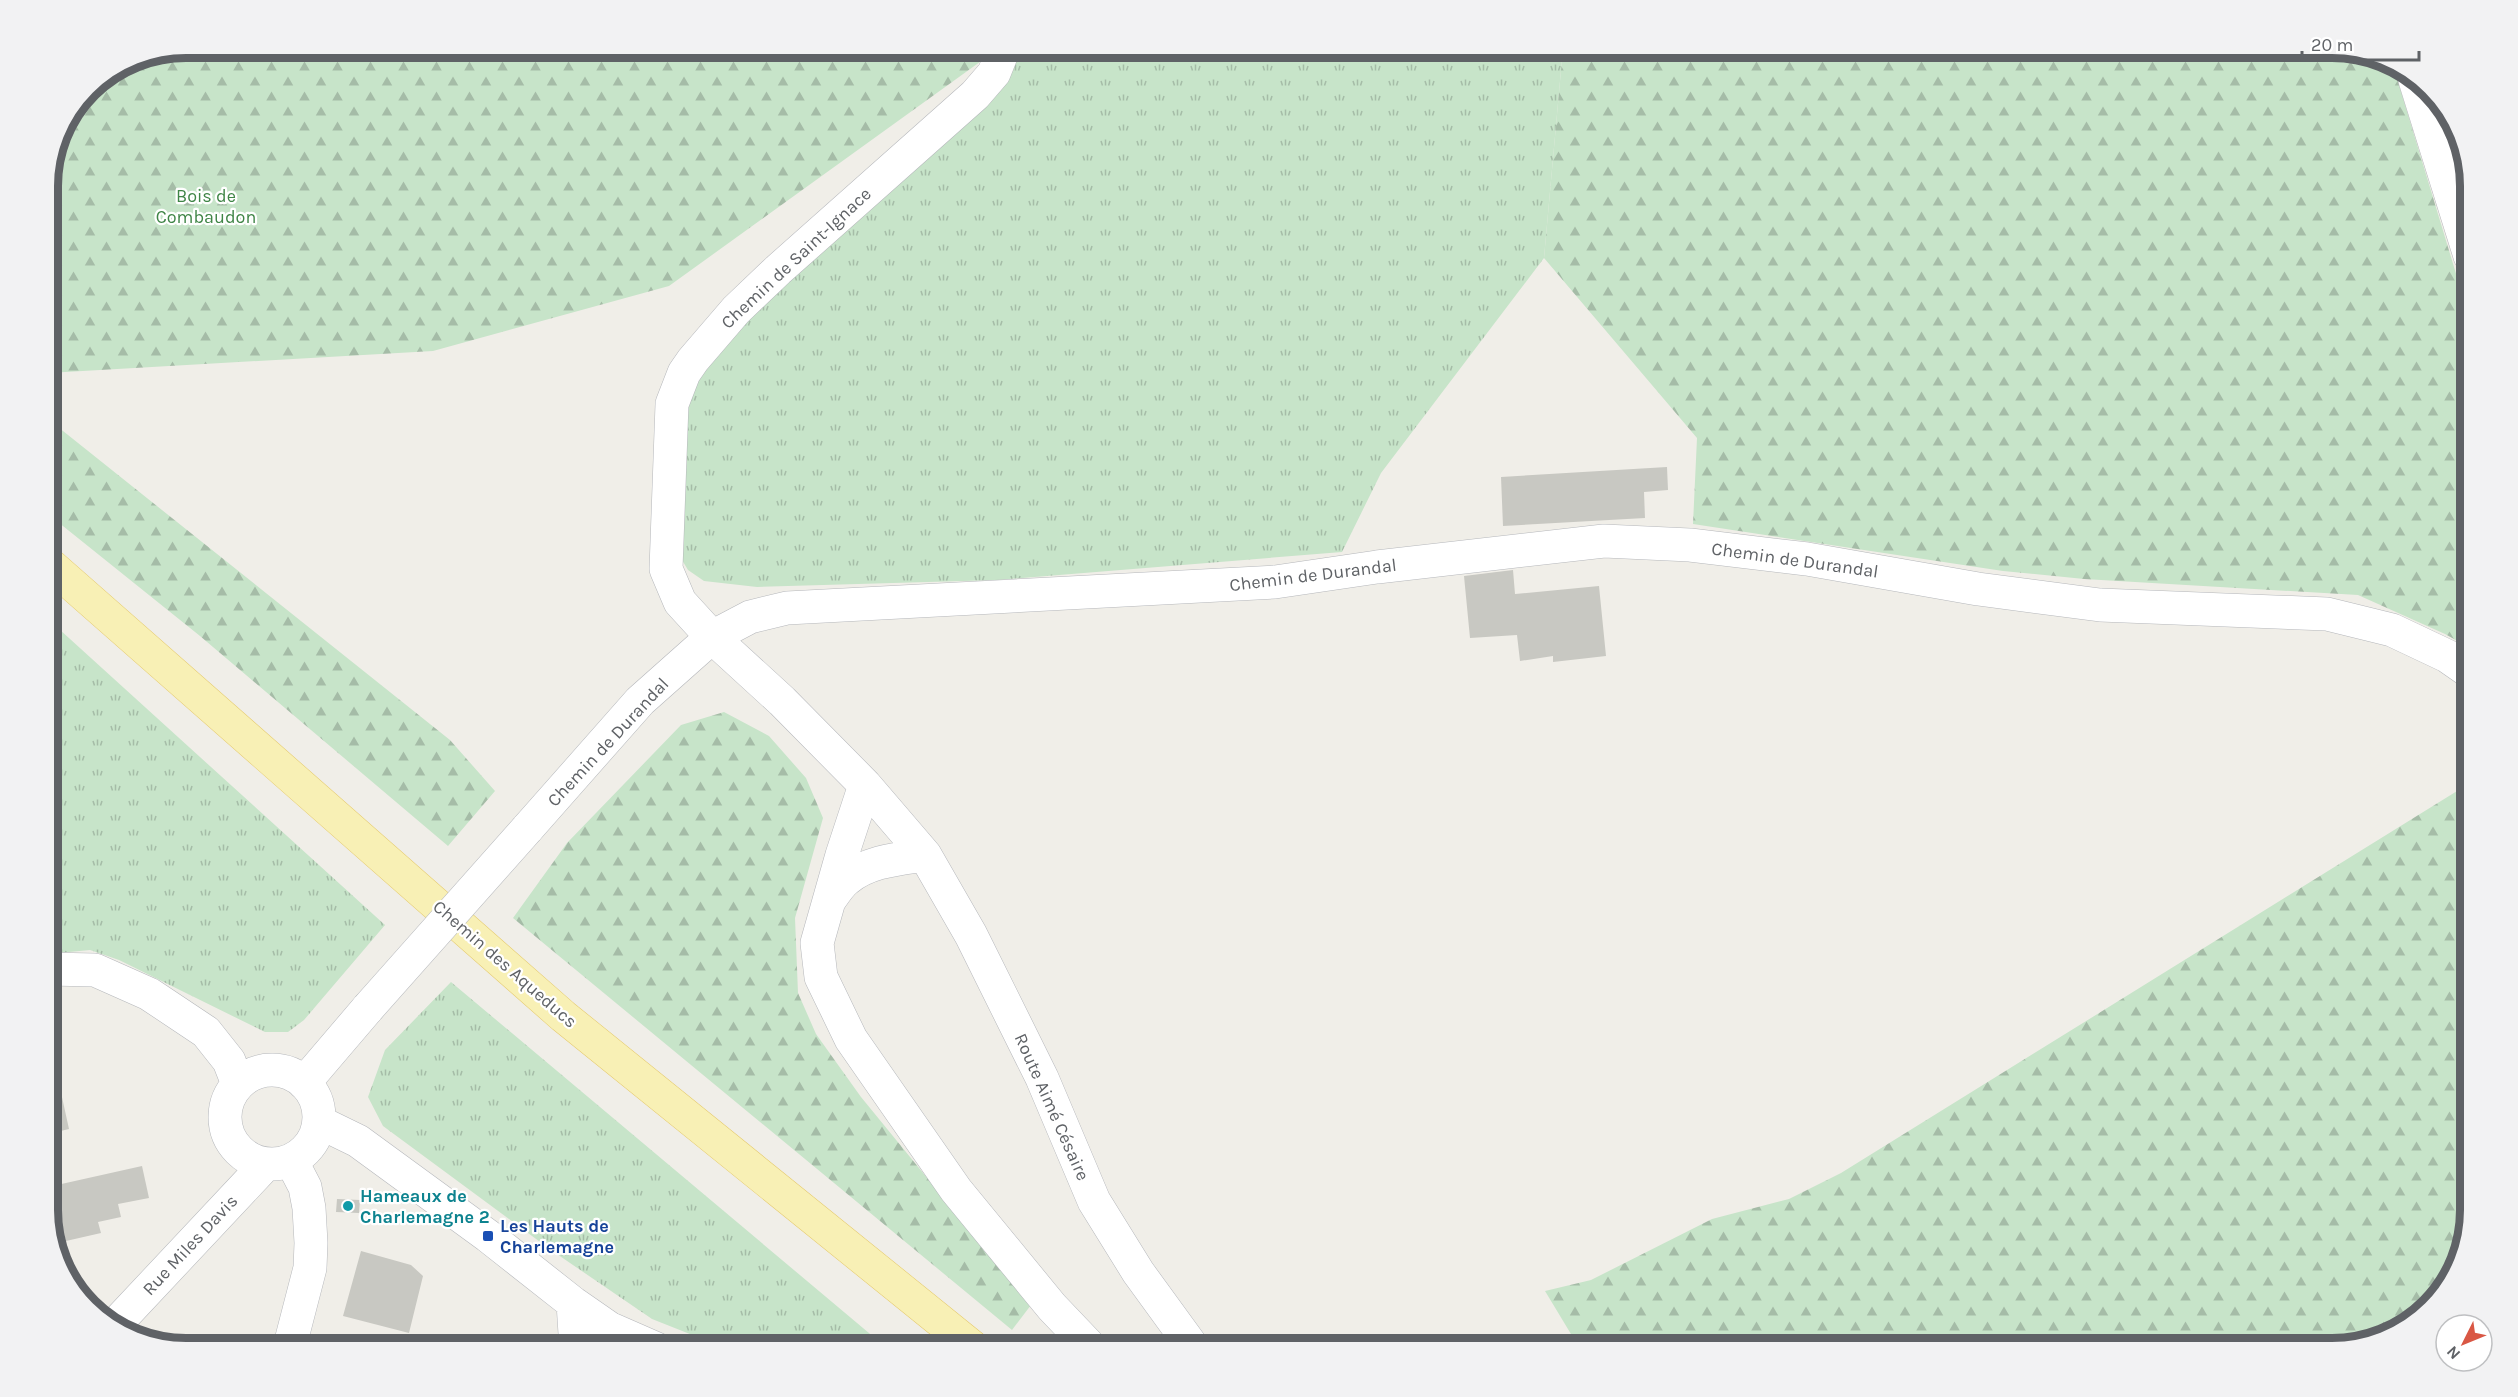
<svg xmlns="http://www.w3.org/2000/svg" width="2518" height="1397" viewBox="0 0 2518 1397" font-family="Karla,sans-serif">
  <style>
    .grass { fill: url(#grass-tufts) }
    .forest { fill: url(#forest-firs) }
    .building { fill: #c8c8c2 }
    .lines { fill: none; stroke-linecap: round; stroke-linejoin: round }
    .minor-casing { stroke: #b5b7bb; stroke-width: 34 }
    .primary-casing { stroke: #e5c96c; stroke-width: 34 }
    .minor { stroke: #fff; stroke-width: 33 }
    .primary { stroke: #f8f0b5; stroke-width: 33 }
    .minor-bridge-casing { stroke: #b5b7bb; stroke-width: 34; stroke-linecap: butt }
    .minor-bridge { stroke: #fff; stroke-width: 33 }
    .culture-dot { fill: #0f9aa8; stroke: #fff; stroke-width: 2 }
    .transit-dot { fill: #1a4fb4; stroke: #fff; stroke-width: 2 }
    .labels { text-anchor: middle; stroke-width: 4.5; stroke-linejoin: round; paint-order: stroke }
    .park-label { font-size: 18px; fill: #3f8546; stroke: #fff }
    .street-label { font-size: 18px; fill: #5f6266; stroke: #fff }
    .culture-label { font-size: 18px; font-weight: bold; fill: #0d838f; stroke: #fff; text-anchor: start }
    .transit-label { font-size: 18px; font-weight: bold; fill: #164399; stroke: #fff; text-anchor: start }
    .rim { fill: none; stroke: #5f6266; stroke-width: 8 }
  </style>
  <defs>
    <pattern id="grass-tufts" width="24" height="20" patternUnits="userSpaceOnUse" patternTransform="scale(1.5)"><rect width="24" height="20" fill="#c7e4c9"/><path d="M3 7l-1-3M5 7V3M7 7l1-3M15 17l-1-3M17 17v-4M19 17l1-3" fill="none" stroke="#a5bca7"/></pattern>
    <pattern id="forest-firs" width="22" height="20" patternUnits="userSpaceOnUse" patternTransform="scale(1.5)"><rect width="22" height="20" fill="#c7e4c9"/><path d="M5 1l3.5 6h-7zM16 11l3.5 6h-7z" fill="#a5bca7"/></pattern>
  </defs>
  <rect width="100%" height="100%" fill="#f0eee8"/>
  <path class="grass" d="M 1023,48 L 1563,48 L 1544,258 L 1381,473 L 1342,552 L 998,580 L 757,587 L 704,581 L 688,570 L 679,555 L 686,414 L 692,387 L 705,358 L 1012,71 Z
    M 48,619 L 385,925 L 304,1020 L 288,1032 L 265,1032 L 119,960 L 90,950 L 48,954 Z
    M 451,982 L 888,1349 L 740,1349 L 710,1342 L 652,1319 L 551,1250 L 383,1126 L 368,1097 L 385,1050 Z"/>
  <path class="forest" d="M 187,48 L 984,48 L 984,59 L 669,286 L 433,351 L 48,373 L 48,178 L 59,133 L 89,88 L 134,58 Z
    M 1563,48 L 2331,48 L 2393,65 L 2470,320 L 2470,648 L 2445,634 L 2358,595 L 2084,579 L 2003,571 L 1693,524 L 1697,438 L 1544,258 Z
    M 48,419 L 450,740 L 495,791 L 448,846 L 200,636 L 48,514 Z
    M 724,712 L 769,736 L 806,778 L 823,818 L 795,918 L 798,993 L 816,1034 L 861,1097 L 1031,1305 L 1012,1330 L 513,918 L 567,843 L 681,725 Z
    M 2470,783 L 2470,1211 L 2452,1279 L 2401,1330 L 2332,1349 L 1580,1349 L 1545,1291 L 1591,1280 L 1712,1219 L 1789,1199 L 1841,1173 Z"/>
  <path class="building" d="M 1667,467 L 1668,490 L 1644,492 L 1645,518 L 1503,526 L 1501,477 Z
    M 1513,570 L 1515,594 L 1599,586 L 1606,656 L 1553,662 L 1553,656 L 1520,661 L 1517,635 L 1470,638 L 1464,576 Z
    M 60,1088 L 69,1129 L 48,1134 L 48,1090 Z
    M 142,1166 L 149,1198 L 118,1204 L 121,1217 L 98,1222 L 101,1233 L 66,1241 L 63,1230 L 53,1232 L 48,1219 L 48,1187 Z
    M 337,1199 L 360,1200 L 359,1213 L 336,1212 Z
    M 361,1251 L 411,1265 L 423,1276 L 409,1333 L 343,1316 Z"/>
  <g class="lines">
    <g class="minor-casing">
      <path id="minor" d="M 1004,48 L 994,73 L 975,95 L 778,270 L 736,310 L 693,360 L 684,373 L 672,404 L 666,569 L 680,602 L 712,637 L 782,701 L 865,785 L 925,855 L 971,935 L 1042,1078 L 1094,1201 L 1138,1272 L 1194,1349
        M 2415,80 L 2470,256
        M 865,785 L 842,855 L 817,943 L 821,977 L 851,1039 L 956,1190 L 1052,1307 L 1092,1349
        M 527,829 L 640,701 L 712,637 L 750,617 L 787,608 L 1275,582 L 1377,567 L 1604,541 L 1690,545 L 1807,559 L 1978,589 L 2100,605 L 2327,614 L 2392,630 L 2447,656 L 2470,672
        M 829,901 C 834,894 840,884 847,879 C 869,861 898,859 925,855
        M 48,969 L 95,970 L 149,994 L 206,1032 L 229,1061 L 238,1084
        M225 1117a47 47 0 1 1 94 0a47 47 0 1 1-94 0Z
        M 304,1083 L 368,1008
        M 319,1122 L 358,1141 L 488,1236 L 573,1303 L 609,1328 L 657,1349
        M 573,1303 L 576,1349
        M 113,1327 L 266,1164
        M 289,1349 L 310,1268 L 311,1243 L 309,1208 L 305,1187 L 291,1160"/>
    </g>
    <g class="primary-casing">
      <path id="primary" d="M 48,563 L 563,1016 L 975,1349"/>
    </g>
    <use href="#minor" class="minor"/>
    <use href="#primary" class="primary"/>
    <g class="minor-bridge-casing">
      <path id="minor-bridge" d="M 368,1008 L 527,829"/>
    </g>
    <use href="#minor-bridge" class="minor-bridge"/>
  </g>
  <circle class="culture-dot" cx="348" cy="1206" r="6"/>
  <rect class="transit-dot" x="482" y="1230" width="12" height="12" rx="3"/>
  <g class="labels">
    <g class="park-label">
      <text x="206" y="202">Bois de<tspan x="206" dy="21">Combaudon</tspan></text>
    </g>
    <g class="street-label">
      <text transform="translate(796 258) rotate(-43)" y="6">Chemin de Saint-Ignace</text>
      <text transform="translate(1795 560) rotate(8)" y="6">Chemin de Durandal</text>
      <text transform="translate(1313 575) rotate(-7)" y="6">Chemin de Durandal</text>
      <text transform="translate(608 742) rotate(-47)" y="6">Chemin de Durandal</text>
      <text transform="translate(505 964) rotate(41)" y="6">Chemin des Aqueducs</text>
      <text transform="translate(1052 1107) rotate(66)" y="6">Route Aimé Césaire</text>
      <text transform="translate(190 1245) rotate(-47)" y="6">Rue Miles Davis</text>
    </g>
    <g class="culture-label">
      <text x="360" y="1202">Hameaux de<tspan x="360" dy="21">Charlemagne 2</tspan></text>
    </g>
    <g class="transit-label">
      <text x="500" y="1232">Les Hauts de<tspan x="500" dy="21">Charlemagne</tspan></text>
    </g>
  </g>
  <path d="M0 0H2518V1397H0ZM186 58H2332A128 128 0 0 1 2460 186V1210A128 128 0 0 1 2332 1338H186A128 128 0 0 1 58 1210V186A128 128 0 0 1 186 58Z" fill="#f2f2f3" fill-rule="evenodd"/>
  <path class="rim" d="M186 58H2332A128 128 0 0 1 2460 186V1210A128 128 0 0 1 2332 1338H186A128 128 0 0 1 58 1210V186A128 128 0 0 1 186 58Z"/>
  <g transform="translate(2464 1343) rotate(227)"><circle r="28" fill="#ffffff" stroke="#bfc0c2" stroke-width="1.5"/>
  <path d="M0-4.5L10 22L0 15L-10 22Z" fill="#d95744"/>
  <text y="-9" font-size="16" font-weight="bold" text-anchor="middle" fill="#5f6266">N</text>
  </g>
  <path d="M2302 51v9h117v-9" fill="none" stroke="#5f6266" stroke-width="3"/>
  <text x="2311" y="51" font-size="18" fill="#5f6266" stroke="#ffffff" stroke-width="4.5" paint-order="stroke">20 m</text>
</svg>
